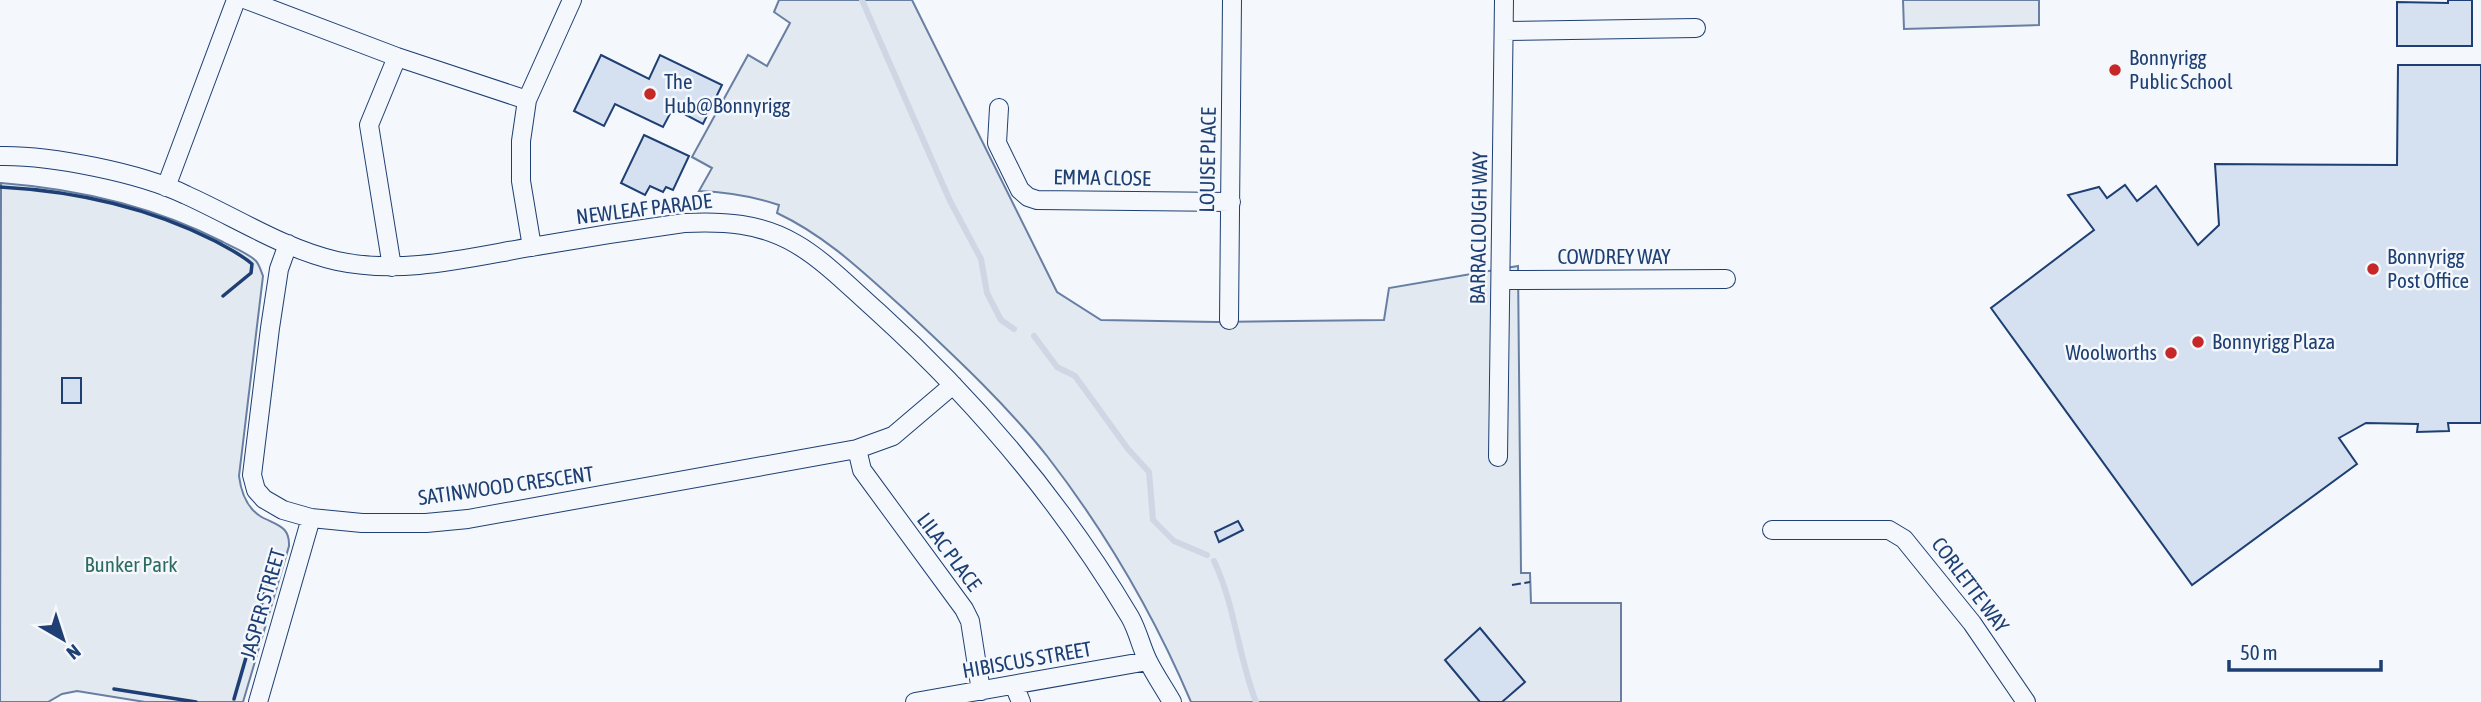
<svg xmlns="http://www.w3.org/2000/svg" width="2481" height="702" viewBox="0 0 2481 702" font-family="'Asap Condensed',sans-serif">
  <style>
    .green { fill: #e3e9f0; stroke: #687fa3; stroke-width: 2 }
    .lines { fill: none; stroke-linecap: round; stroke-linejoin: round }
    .stream { stroke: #cfd7e4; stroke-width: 6 }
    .building { fill: #d5e0f0; stroke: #1d3f73; stroke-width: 2 }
    .street-casing { stroke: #1d3f73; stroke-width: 20 }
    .street { stroke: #f4f7fb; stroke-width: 18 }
    .fence { stroke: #1d3f73; stroke-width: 2; stroke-dasharray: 9 3.5; stroke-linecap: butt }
    .wall { stroke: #1d3f73; stroke-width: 3.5 }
    .poi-dot { fill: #c62828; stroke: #f4f7fb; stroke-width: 2.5 }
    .labels { text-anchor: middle; stroke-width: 5; stroke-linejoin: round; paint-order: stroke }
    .poi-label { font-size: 21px; fill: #1d3f73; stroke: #f4f7fb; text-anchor: start }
    .street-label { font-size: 21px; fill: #1d3f73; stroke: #f4f7fb }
    .park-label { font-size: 21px; fill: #2c6c60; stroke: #f4f7fb }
  </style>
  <rect width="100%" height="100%" fill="#f4f7fb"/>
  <path class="green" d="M 779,0 L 912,0 L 1057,292 L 1101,320 L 1217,322 L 1384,320 L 1389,288 L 1518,266 L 1521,573 L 1530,573 L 1531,603 L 1621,603 L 1621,702 L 1191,702 C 1154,615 1105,531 1047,456 C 1004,402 953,355 903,308 C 863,272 826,236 777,213 L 779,205 C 752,196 727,192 699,191 L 712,168 L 692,157 L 748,55 L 767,66 L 790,23 L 774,12 Z
    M 1903,0 L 2039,0 L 2039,25 L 1904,29 Z
    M 1,183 C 79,189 153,206 223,242 C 232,247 248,253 256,261 C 259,264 261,271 263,276 L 239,476 C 241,492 246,507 260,516 C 275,525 290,525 289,546 L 243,702 L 145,702 L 77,691 L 62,694 L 48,702 L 0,702 Z"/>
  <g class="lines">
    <path class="stream" d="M 862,0 L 950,201 L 981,259 L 987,293 L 1001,320 L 1014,329
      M 1034,336 L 1057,367 L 1075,376 L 1128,449 L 1149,472 L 1153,520 L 1174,541 L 1207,555
      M 1214,561 C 1235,605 1238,656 1256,702"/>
  </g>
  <path class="building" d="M 2448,0 L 2472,0 L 2472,46 L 2397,46 L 2397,2 L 2448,3 Z
    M 601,55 L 649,79 L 660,55 L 722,85 L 703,124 L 673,108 L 663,127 L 615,104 L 604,126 L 574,111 Z
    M 2398,65 L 2481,65 L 2481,423 L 2448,423 L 2449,431 L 2417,432 L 2418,424 L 2366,423 L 2339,438 L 2357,464 L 2192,585 L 1991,308 L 2094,230 L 2068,195 L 2099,187 L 2107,198 L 2125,185 L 2137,201 L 2156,186 L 2198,245 L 2219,225 L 2215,164 L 2397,165 Z
    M 644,135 L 689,156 L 673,190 L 666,187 L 663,192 L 650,186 L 645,195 L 621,183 Z
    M 62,378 L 81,378 L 81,403 L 62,403 Z
    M 1238,521 L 1243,530 L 1219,542 L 1215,532 Z
    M 1480,628 L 1525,682 L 1502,702 L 1480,702 L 1445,660 Z"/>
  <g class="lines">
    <g class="street-casing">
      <path id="street" d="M 247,0 L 397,57 L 527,100
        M 1505,31 L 1696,28
        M 999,108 L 997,143 L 1020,190 L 1028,197 L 1037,200 L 1231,202
        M 0,156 C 50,155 141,173 186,195 C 235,217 284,249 337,261 C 402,275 467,258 531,247 C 582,238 633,230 684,223 C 723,221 761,223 796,244 C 824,260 853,290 878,312 C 976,401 1062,503 1130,617 C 1138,631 1141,647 1148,661 C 1155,675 1164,688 1172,702
        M 166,187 L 236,0
        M 288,244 L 279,269 L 270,328 L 252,475 L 256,490 L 264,499 L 283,510 L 311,518 L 362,523 L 426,523 L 468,519 L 857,449 L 893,436 L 953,385
        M 532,247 L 521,181 L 521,141 L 527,100 L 572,0
        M 392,267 L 369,125 L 397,57
        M 1501,280 L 1726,279
        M 1229,320 L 1232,0
        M 857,449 L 862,470 L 964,609 L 970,621 L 981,691
        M 1498,457 L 1504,0
        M 1772,530 L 1889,530 L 1904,539 L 1972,623 L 2026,702
        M 1014,685 L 1021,702
        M 258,702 L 311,518
        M 915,702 L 1148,661"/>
    </g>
    <use href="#street" class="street"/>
    <path class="fence" d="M 1512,585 L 1530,582"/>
    <path class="wall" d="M 0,187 C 75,191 148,207 215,241 C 227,248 241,254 252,264 L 251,273 L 223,296
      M 114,689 L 196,702
      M 234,699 L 271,571 L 267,562"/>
  </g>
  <g class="poi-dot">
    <circle cx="2115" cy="70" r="7"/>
    <circle cx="650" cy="94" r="7"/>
    <circle cx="2373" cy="269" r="7"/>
    <circle cx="2198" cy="342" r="7"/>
    <circle cx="2171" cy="353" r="7"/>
  </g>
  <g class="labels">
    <g class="poi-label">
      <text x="2129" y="65">Bonnyrigg<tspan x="2129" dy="24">Public School</tspan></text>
      <text x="664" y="89">The<tspan x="664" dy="24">Hub@Bonnyrigg</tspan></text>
      <text x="2387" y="264">Bonnyrigg<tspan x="2387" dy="24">Post Office</tspan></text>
      <text x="2212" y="349">Bonnyrigg Plaza</text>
      <text x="2157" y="360" text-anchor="end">Woolworths</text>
    </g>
    <g class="street-label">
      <text transform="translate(1208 160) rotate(-89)" y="7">LOUISE PLACE</text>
      <text transform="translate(1102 178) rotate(1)" y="7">EMMA CLOSE</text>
      <text transform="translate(644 209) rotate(-7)" y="7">NEWLEAF PARADE</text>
      <text transform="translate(1479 228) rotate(-89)" y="7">BARRACLOUGH WAY</text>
      <text x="1614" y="264">COWDREY WAY</text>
      <text transform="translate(506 486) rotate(-8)" y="7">SATINWOOD CRESCENT</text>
      <text transform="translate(949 552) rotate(53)" y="7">LILAC PLACE</text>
      <text transform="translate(1970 585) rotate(53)" y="7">CORLETTE WAY</text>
      <text transform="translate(263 604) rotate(-74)" y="7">JASPER STREET</text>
      <text transform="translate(1027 660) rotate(-10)" y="7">HIBISCUS STREET</text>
    </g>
    <g class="park-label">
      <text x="131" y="572">Bunker Park</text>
    </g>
  </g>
  <g transform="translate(63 639) rotate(141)" stroke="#f4f7fb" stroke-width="5" paint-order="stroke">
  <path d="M0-5L12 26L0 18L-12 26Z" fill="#1d3f73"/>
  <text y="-10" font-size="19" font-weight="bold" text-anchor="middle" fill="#1d3f73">N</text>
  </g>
  <path d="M2229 660v10h152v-10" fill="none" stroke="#1d3f73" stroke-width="3.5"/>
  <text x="2240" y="660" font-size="21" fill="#1d3f73" stroke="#f4f7fb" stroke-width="5" paint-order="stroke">50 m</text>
</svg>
